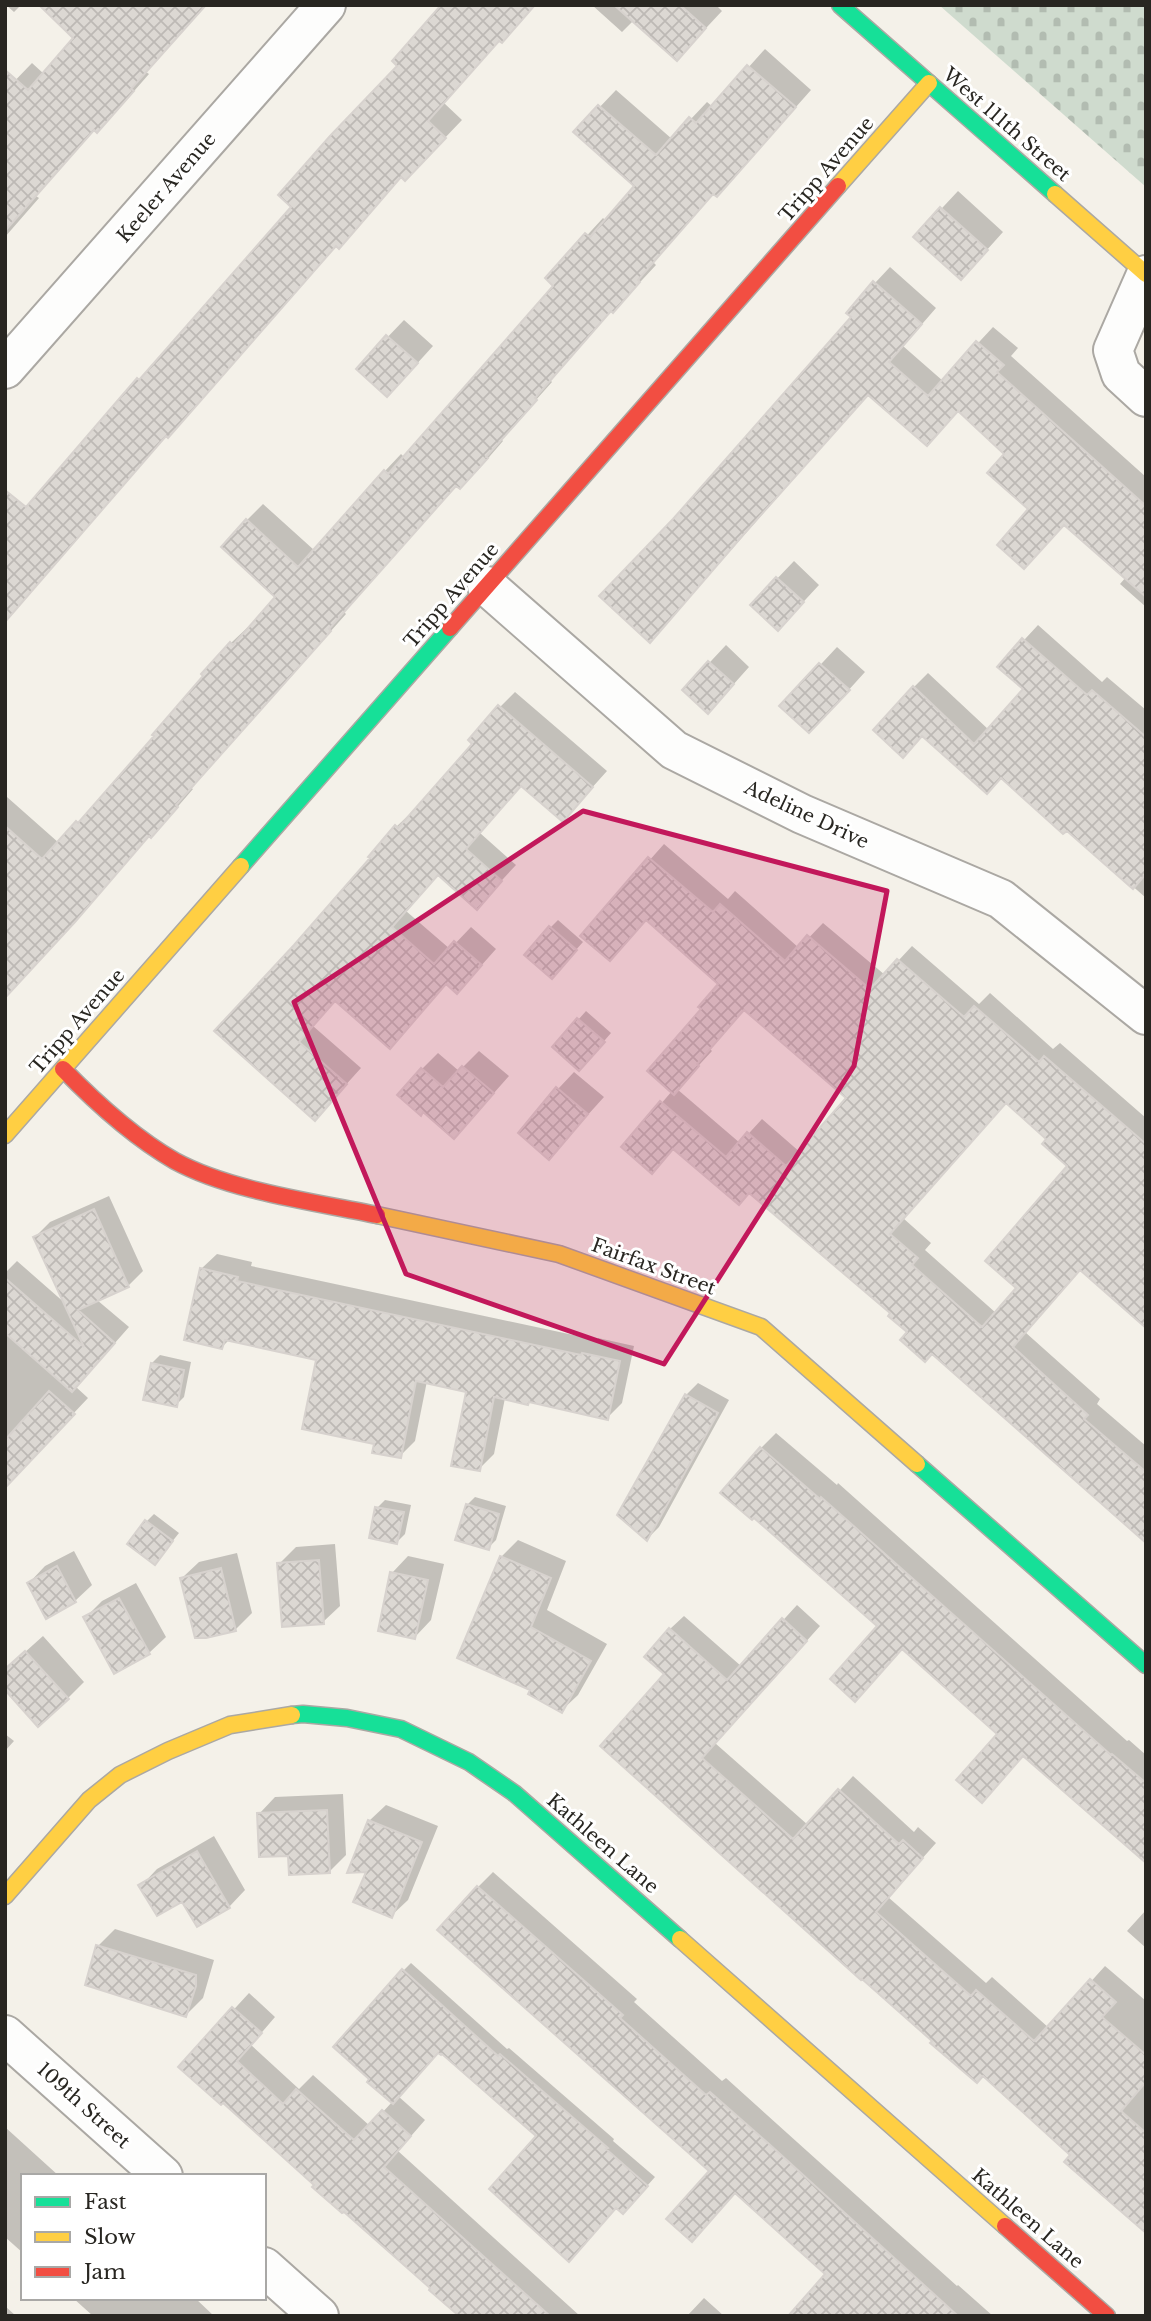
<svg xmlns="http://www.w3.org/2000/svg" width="1151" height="2321" viewBox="0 0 1151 2321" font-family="'Libre Baskerville',serif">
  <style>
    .cemetery { fill: url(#cemetery-stones) }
    .shadow { fill: #0003; fill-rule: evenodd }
    .building { fill: url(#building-cross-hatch); stroke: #d7d2ce; stroke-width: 2; fill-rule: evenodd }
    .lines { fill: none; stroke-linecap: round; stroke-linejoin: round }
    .street-casing { stroke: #aba8a3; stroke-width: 42 }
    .fast-casing { stroke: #aba8a3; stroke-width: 19 }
    .slow-casing { stroke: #aba8a3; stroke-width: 19 }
    .jam-casing { stroke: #aba8a3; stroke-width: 19 }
    .street { stroke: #fdfdfc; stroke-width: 38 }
    .fast { stroke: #16e098; stroke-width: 16 }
    .slow { stroke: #ffcf43; stroke-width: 16 }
    .jam { stroke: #f24e42; stroke-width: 16 }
    .marked { fill: #c2185b; fill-opacity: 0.2; stroke: #c2185b; stroke-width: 5; stroke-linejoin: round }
    .labels { text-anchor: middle; stroke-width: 6; stroke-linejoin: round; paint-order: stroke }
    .street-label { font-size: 19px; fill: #282621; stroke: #fff }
  </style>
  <defs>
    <pattern id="cemetery-stones" width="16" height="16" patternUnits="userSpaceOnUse" patternTransform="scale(1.75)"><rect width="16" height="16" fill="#cfdbce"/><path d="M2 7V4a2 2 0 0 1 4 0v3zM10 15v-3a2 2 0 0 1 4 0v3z" fill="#b2bcb1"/></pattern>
    <pattern id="building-cross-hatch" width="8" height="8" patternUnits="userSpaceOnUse" patternTransform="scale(1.75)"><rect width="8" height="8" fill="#dcd8d3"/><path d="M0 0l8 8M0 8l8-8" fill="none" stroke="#bdb9b5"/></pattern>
  </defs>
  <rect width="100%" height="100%" fill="#f4f1e9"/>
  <path class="cemetery" d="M 939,5 L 1146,5 L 1146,187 Z"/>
  <path class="shadow" d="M 6,5 L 21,5 L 14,12 Z
    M 444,5 L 535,5 L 519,24 L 500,40 L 444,103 L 462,120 L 422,162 L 402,176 L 356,230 L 339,247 L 337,245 L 185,418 L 167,435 L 5,621 L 5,532 L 294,207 Z
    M 592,5 L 716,5 L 722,11 L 677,59 L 634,20 L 622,32 Z
    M 765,49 L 811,90 L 733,178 L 714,192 L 653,262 L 656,265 L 629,294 L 613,311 L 612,310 L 550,380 L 552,382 L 501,439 L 503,441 L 477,471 L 460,487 L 457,484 L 344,612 L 346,614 L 191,788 L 193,789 L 167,819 L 150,835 L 5,996 L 5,799 L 7,797 L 59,843 L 95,806 L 206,676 L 204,674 L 231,643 L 248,627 L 250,629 L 278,597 L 247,520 L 263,504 L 314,550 L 385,471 L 401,454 L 405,458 L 556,285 L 548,278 L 603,218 L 606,221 L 636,186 L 576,132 L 616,90 L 672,139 L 707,102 L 713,107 Z
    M 32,63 L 44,74 L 146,72 L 149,74 L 113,115 L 95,129 L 36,196 L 39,198 L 5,237 L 5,91 Z
    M 958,191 L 1003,232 L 977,261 L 915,237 Z
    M 890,267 L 936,308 L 903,346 L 943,381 L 993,327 L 1018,348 L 1011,356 L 1146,477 L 1146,607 L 1120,584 L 1126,577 L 1065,523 L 1031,509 L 1006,453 L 959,409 L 869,393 L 665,625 L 674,520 L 853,317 L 875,283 Z
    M 404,320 L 433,346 L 404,378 L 358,368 Z
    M 794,561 L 819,585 L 794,612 L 752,605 Z
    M 1038,625 L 1102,682 L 1107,677 L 1146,710 L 1146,898 L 1067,828 L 1002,777 L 987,792 L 914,687 L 928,673 L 989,730 L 1025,689 L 1000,666 Z
    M 726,645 L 749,667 L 724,695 L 684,690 Z
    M 837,647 L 865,672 L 826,715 L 782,706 Z
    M 515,692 L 607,771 L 563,820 L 522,785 L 480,833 L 516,865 L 477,907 L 439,874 L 406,911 L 450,949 L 471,927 L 496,949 L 472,976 L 447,983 L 336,999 L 313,1026 L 361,1068 L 315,1119 L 217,1031 L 372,858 L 396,827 L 412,812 L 414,813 L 475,743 L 500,707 Z
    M 664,844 L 728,899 L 735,891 L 799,948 L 823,923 L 885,975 L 912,946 L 979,1004 L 990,993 L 1053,1049 L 1060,1043 L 1146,1118 L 1146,1326 L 1081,1269 L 1025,1332 L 1100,1399 L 1097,1404 L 1146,1446 L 1146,1540 L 909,1332 L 893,1313 L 750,1192 L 674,1148 L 652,1172 L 624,1147 L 672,1091 L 703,1009 L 721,984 L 647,919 L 583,935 ZM 745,1008 L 848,1098 L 801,1153 L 762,1119 L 740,1143 L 677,1089 L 712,1051 L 710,1049 ZM 1007,1102 L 1049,1139 L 1070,1166 L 1019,1288 L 996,1313 L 925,1250 L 931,1243 L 903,1218 Z
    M 558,920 L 583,942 L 559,969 L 550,928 Z
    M 586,1011 L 611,1033 L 587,1061 L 554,1047 Z
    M 479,1051 L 509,1076 L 470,1120 L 422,1069 L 438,1053 L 459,1071 Z
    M 574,1072 L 604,1097 L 549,1158 L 558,1089 Z
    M 109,1196 L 143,1271 L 128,1286 L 97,1300 L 129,1327 L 76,1387 L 88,1398 L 5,1486 L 5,1273 L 17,1261 L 66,1304 L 35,1237 L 50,1222 Z
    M 217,1254 L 252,1262 L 251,1266 L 597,1340 L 598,1338 L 634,1346 L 622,1403 L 607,1418 L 530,1401 L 505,1398 L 494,1454 L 479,1469 L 468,1390 L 427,1381 L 415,1441 L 400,1456 L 376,1442 L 318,1359 L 230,1339 L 222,1347 L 201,1269 Z
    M 160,1355 L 191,1362 L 184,1397 L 176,1405 L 152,1363 Z
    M 698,1383 L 729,1400 L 659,1527 L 647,1539 L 686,1395 Z
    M 776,1433 L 837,1485 L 838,1483 L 1127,1741 L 1129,1740 L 1146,1755 L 1146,1863 L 903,1648 L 870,1685 L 879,1626 L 761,1448 Z
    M 475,1497 L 506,1506 L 496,1540 L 488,1548 L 467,1505 Z
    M 385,1500 L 411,1505 L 405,1534 L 397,1542 L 377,1508 Z
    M 154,1514 L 179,1533 L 155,1563 L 146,1522 Z
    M 518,1540 L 566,1561 L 547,1610 L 607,1644 L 578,1695 L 561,1711 L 533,1689 L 501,1557 Z
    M 335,1544 L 340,1606 L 323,1622 L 279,1564 L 296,1547 Z
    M 74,1551 L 92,1585 L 75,1601 L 29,1583 L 45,1566 Z
    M 237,1553 L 252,1613 L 235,1630 L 197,1639 L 182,1578 L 199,1562 Z
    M 408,1556 L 444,1564 L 431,1620 L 415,1637 L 392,1573 Z
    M 136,1583 L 166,1637 L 149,1653 L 85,1618 L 102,1601 Z
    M 797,1605 L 820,1626 L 715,1743 L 808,1825 L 853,1776 L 914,1832 L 918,1827 L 936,1843 L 888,1897 L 986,1983 L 992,1977 L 1049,2028 L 1105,1966 L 1146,2001 L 1146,2231 L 1072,2155 L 983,2074 L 934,2041 L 603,1746 L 667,1674 L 670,1629 L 684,1616 L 741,1666 Z
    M 43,1636 L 84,1682 L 68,1698 L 14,1662 Z
    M 5,1734 L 14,1741 L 5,1751 Z
    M 343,1794 L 346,1855 L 329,1872 L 290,1854 L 259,1814 L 275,1797 Z
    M 386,1805 L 438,1826 L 408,1900 L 391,1916 L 368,1870 L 369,1821 Z
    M 214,1836 L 245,1890 L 229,1907 L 141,1886 L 157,1869 Z
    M 493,1872 L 637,1999 L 634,2002 L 722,2081 L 726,2078 L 957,2286 L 958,2285 L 993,2316 L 790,2316 L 827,2274 L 711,2171 L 478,1887 Z
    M 1146,1910 L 1146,1948 L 1127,1931 Z
    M 115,1929 L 214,1960 L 203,1998 L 186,2015 L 87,1984 L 98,1946 Z
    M 411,1963 L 507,2049 L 509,2048 L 614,2139 L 613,2141 L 655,2177 L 631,2204 L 538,2136 L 442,2052 L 439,2051 L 398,2096 L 425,2120 L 398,2151 L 580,2316 L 464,2316 L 223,2100 L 181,2067 L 249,1993 L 275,2017 L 251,2045 L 299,2089 L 313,2075 L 370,2126 L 392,2102 L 403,1971 Z
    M 5,2127 L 59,2176 L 23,2176 L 23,2253 L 5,2237 Z
    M 73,2298 L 195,2298 L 214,2316 L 93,2316 Z
    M 704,2298 L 724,2316 L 687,2316 Z
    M 5,2306 L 16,2316 L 5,2316 Z"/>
  <path class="building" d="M 39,5 L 206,5 L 131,89 L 134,91 L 97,133 L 94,130 L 5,231 L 5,70 L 28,90 L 73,38 Z
    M 441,5 L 535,5 L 502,43 L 499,41 L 428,121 L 446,138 L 405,181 L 401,177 L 339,249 L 336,246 L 168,438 L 166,436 L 5,622 L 5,490 L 26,507 L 137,378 L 139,380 L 291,207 L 278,195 L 330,136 L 397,66 L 392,61 Z
    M 614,5 L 680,5 L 706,28 L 677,61 Z
    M 747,65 L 796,107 L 717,197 L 713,194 L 638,280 L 640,282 L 613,313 L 611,311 L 535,398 L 537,400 L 486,457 L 488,458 L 460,489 L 456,486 L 329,629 L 331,631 L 176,805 L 178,807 L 151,838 L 149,836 L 75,922 L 5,998 L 5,826 L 42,859 L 76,821 L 78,823 L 154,736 L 152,735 L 203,676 L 201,674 L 230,642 L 233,645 L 275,597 L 221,547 L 246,519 L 298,567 L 384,470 L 388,474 L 553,286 L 545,278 L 585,233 L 590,237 L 634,186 L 573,132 L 598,105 L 656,155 L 689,117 L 696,123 Z
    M 940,207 L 988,250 L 961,280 L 913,237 Z
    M 873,281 L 922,324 L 889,362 L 928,396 L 976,341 L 1004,365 L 997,372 L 1146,506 L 1146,597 L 1064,525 L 1024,569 L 997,545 L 1028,509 L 987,473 L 1004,454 L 958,411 L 927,446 L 868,395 L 744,534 L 650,643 L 599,596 L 673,519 L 851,317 L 846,313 Z
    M 386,335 L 418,363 L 387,397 L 356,369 Z
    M 776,577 L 804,602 L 778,631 L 750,605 Z
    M 1022,638 L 1087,695 L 1092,690 L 1146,737 L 1146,874 L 1133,889 L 1067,831 L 1063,834 L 1001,778 L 987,794 L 922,736 L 903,758 L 873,730 L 913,686 L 974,744 L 1023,689 L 997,667 Z
    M 708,661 L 734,684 L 708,714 L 682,690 Z
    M 819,663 L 850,690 L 809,733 L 779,706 Z
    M 498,705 L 593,787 L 563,822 L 521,786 L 466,849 L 502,881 L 477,910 L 438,875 L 392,927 L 434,964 L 454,941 L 482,965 L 457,994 L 446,984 L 390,1049 L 335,1001 L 299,1042 L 347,1084 L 315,1121 L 214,1031 L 294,945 L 370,858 L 368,857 L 395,825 L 398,828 L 472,744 L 468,740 Z
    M 648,857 L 713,912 L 720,904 L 785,961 L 807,935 L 870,989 L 897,959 L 964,1017 L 974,1006 L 1039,1062 L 1044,1056 L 1146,1144 L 1146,1328 L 1080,1270 L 1013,1347 L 1088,1415 L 1084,1419 L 1146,1472 L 1146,1543 L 932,1354 L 925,1362 L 900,1340 L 907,1332 L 888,1316 L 890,1313 L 749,1193 L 739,1205 L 673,1149 L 652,1174 L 621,1147 L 660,1101 L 726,1157 L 747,1132 L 786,1166 L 846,1098 L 744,1010 L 697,1064 L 699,1066 L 674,1095 L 647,1071 L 701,1009 L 698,1007 L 718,984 L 646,920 L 610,961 L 580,936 ZM 1006,1103 L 1046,1139 L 1042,1144 L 1067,1166 L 985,1261 L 1016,1288 L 982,1327 L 912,1265 L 918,1258 L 890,1234 Z
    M 549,926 L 577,950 L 552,979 L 524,955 Z
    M 577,1018 L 605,1042 L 579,1071 L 552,1047 Z
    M 462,1066 L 494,1093 L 454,1139 L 423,1112 L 421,1116 L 397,1095 L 421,1068 L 443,1087 Z
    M 556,1087 L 588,1114 L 549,1160 L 518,1133 Z
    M 94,1209 L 129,1287 L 78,1310 L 115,1343 L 72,1392 L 5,1333 L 5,1278 L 84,1347 L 33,1237 Z
    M 200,1268 L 238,1277 L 237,1281 L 581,1355 L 582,1353 L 620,1361 L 608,1420 L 529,1402 L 528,1405 L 494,1397 L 480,1471 L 451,1466 L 466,1392 L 416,1381 L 401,1458 L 372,1453 L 374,1444 L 302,1429 L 316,1360 L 225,1340 L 222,1349 L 184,1340 Z
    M 151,1363 L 184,1370 L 177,1407 L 143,1400 Z
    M 49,1391 L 75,1414 L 5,1488 L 5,1440 Z
    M 685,1394 L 718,1413 L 647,1541 L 617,1515 Z
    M 760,1447 L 820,1499 L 821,1497 L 1111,1755 L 1112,1754 L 1146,1783 L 1146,1863 L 1023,1756 L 982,1803 L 956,1780 L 997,1734 L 902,1649 L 855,1702 L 830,1679 L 877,1626 L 754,1518 L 752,1520 L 720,1493 Z
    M 466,1504 L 499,1514 L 489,1550 L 455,1540 Z
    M 375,1507 L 404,1512 L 397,1544 L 369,1538 Z
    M 145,1520 L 173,1541 L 155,1565 L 127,1544 Z
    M 500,1556 L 551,1578 L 531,1627 L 591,1661 L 562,1713 L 528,1694 L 530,1690 L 457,1658 Z
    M 319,1560 L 324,1624 L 282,1627 L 277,1563 Z
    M 57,1566 L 76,1602 L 46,1619 L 27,1583 Z
    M 221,1568 L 236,1631 L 206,1638 L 195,1638 L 180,1578 Z
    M 390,1572 L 428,1580 L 415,1639 L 378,1631 Z
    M 119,1598 L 150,1654 L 114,1674 L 83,1617 Z
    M 782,1618 L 807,1641 L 702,1758 L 793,1839 L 838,1789 L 899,1844 L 903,1840 L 923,1858 L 876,1912 L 971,1996 L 976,1990 L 1034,2041 L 1090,1979 L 1116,2002 L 1102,2017 L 1146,2055 L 1146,2082 L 1121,2111 L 1146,2133 L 1146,2233 L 1064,2162 L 1070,2155 L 983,2076 L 977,2083 L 930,2043 L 932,2041 L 862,1979 L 861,1980 L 600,1746 L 664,1674 L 644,1657 L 669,1628 L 727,1680 Z
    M 25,1651 L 69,1699 L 38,1727 L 5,1690 L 5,1669 Z
    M 327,1810 L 330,1873 L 289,1875 L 288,1856 L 259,1857 L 257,1813 Z
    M 368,1820 L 422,1842 L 392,1918 L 353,1902 L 366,1872 L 347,1873 Z
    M 197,1851 L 230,1908 L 197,1927 L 182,1902 L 157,1916 L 138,1885 Z
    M 477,1886 L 623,2015 L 620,2018 L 706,2095 L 710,2092 L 768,2143 L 958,2316 L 788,2316 L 825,2274 L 735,2193 L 692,2242 L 666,2219 L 709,2171 L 437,1930 Z
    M 96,1945 L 196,1975 L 196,1986 L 186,2017 L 85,1985 Z
    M 402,1969 L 498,2056 L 500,2054 L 608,2148 L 606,2149 L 648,2186 L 623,2214 L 616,2208 L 569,2262 L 489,2189 L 536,2136 L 442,2054 L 441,2055 L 438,2053 L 393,2104 L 367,2082 L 369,2079 L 333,2047 Z
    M 232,2007 L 262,2033 L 237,2061 L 283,2104 L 296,2089 L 354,2140 L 382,2110 L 411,2136 L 384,2167 L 550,2316 L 459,2316 L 429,2290 L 430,2288 L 344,2212 L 342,2213 L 312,2187 L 314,2185 L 223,2103 L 221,2105 L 178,2067 Z"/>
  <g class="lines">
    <g class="street-casing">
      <path id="street" d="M 1146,275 L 1113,350 L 1121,374 L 1146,397
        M 5,369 L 326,5
        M 487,586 L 674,750 L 802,814 L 1001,899 L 1146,1015
        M 5,2035 L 163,2176
        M 264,2267 L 319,2316"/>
    </g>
    <g class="fast-casing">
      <path id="fast" d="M 840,5 L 1055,194
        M 241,866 L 450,628
        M 917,1464 L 1146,1665
        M 292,1715 L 303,1714 L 347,1718 L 401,1729 L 469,1762 L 514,1793 L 680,1939"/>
    </g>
    <g class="slow-casing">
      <path id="slow" d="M 838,186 L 929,83
        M 1055,194 L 1146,274
        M 5,1135 L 241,866
        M 377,1215 L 559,1254 L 761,1327 L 917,1464
        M 5,1896 L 89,1800 L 120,1775 L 168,1751 L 230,1725 L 292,1715
        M 680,1939 L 1005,2226"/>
    </g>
    <g class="jam-casing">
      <path id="jam" d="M 450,628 L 838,186
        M 63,1069 C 96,1103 133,1137 175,1161 C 230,1191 315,1202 377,1215
        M 1005,2226 L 1107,2316"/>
    </g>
    <use href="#street" class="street"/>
    <use href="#fast" class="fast"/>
    <use href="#slow" class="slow"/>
    <use href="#jam" class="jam"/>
  </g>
  <path class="marked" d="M 583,811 L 887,891 L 854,1066 L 664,1364 L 406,1274 L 294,1002 Z"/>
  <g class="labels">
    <g class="street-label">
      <text transform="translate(1007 124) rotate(41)" y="7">West 111th Street</text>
      <text transform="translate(826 169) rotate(-49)" y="7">Tripp Avenue</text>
      <text transform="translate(166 187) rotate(-49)" y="7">Keeler Avenue</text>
      <text transform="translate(451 595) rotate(-49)" y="7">Tripp Avenue</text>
      <text transform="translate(807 814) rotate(25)" y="7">Adeline Drive</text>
      <text transform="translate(77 1021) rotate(-49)" y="7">Tripp Avenue</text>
      <text transform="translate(654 1266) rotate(20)" y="7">Fairfax Street</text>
      <text transform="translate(603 1843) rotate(41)" y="7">Kathleen Lane</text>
      <text transform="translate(84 2105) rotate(42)" y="7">109th Street</text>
      <text transform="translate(1028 2218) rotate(41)" y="7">Kathleen Lane</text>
    </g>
  </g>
  <rect width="1151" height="2321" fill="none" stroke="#282621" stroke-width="14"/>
  <rect x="21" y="2174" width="245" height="126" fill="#ffffff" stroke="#a9a8a6" stroke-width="2"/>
  <rect x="35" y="2197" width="35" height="10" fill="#16e098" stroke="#a9a8a6" stroke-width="2"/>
  <text x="84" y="2209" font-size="21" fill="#282621">Fast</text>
  <rect x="35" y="2232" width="35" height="10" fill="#ffcf43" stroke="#a9a8a6" stroke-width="2"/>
  <text x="84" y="2244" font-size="21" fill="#282621">Slow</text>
  <rect x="35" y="2267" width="35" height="10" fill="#f24e42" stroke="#a9a8a6" stroke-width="2"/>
  <text x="84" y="2279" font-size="21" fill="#282621">Jam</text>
</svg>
